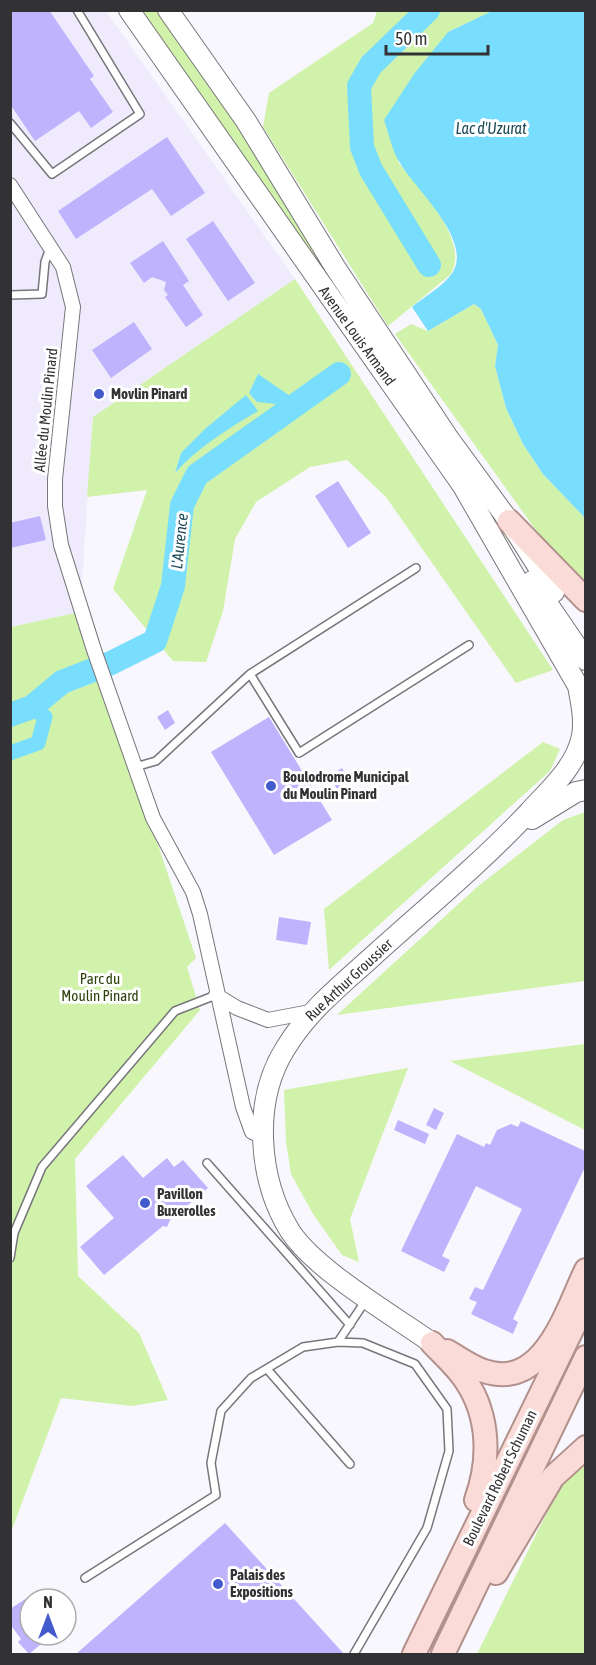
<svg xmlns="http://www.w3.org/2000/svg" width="596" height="1665" viewBox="0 0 596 1665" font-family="'Asap Condensed',sans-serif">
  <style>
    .commercial { fill: #efebfc }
    .green { fill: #d1f2aa }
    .water { fill: #79defd }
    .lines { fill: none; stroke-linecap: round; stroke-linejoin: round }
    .canal { stroke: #79defd; stroke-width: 15 }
    .river { stroke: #79defd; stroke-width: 24 }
    .building { fill: #c0b3fd }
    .lane-casing { stroke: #77767b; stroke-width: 10 }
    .street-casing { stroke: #77767b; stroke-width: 16 }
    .secondary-casing { stroke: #77767b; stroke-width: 22 }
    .primary-casing { stroke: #b2908c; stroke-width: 26 }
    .lane { stroke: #fff; stroke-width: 7 }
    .street { stroke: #fff; stroke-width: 14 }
    .secondary { stroke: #fff; stroke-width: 20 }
    .primary { stroke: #fadbd7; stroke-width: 22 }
    .poi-dot { fill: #435acd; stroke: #fff; stroke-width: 2 }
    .labels { text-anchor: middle; stroke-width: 6; stroke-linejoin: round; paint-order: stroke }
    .street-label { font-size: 15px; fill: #323234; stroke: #fff }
    .poi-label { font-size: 15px; font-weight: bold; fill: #323234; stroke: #fff; text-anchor: start }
    .park-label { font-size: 15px; fill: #2d410c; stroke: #fff }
    .water-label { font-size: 16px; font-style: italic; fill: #1e4a58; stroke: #fff }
  </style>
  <rect width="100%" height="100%" fill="#f7f7fd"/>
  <path class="commercial" d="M 10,11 L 106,11 L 295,279 L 93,417 L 80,612 L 11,627 Z"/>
  <path class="green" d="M 136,11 L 161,11 L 538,583 Z
    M 377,11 L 492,11 L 448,32 L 398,162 C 419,188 472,242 450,275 L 388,326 L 263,127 L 269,93 L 373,23 Z
    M 295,279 L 553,670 L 516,683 L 386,497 L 347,460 L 310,467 L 256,502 L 235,539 L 223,611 L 206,662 L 173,661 L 113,589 L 147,490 L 87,497 L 93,417 Z
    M 474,304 L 481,309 L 498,345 L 495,366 L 506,408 L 523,444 L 543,474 L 585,518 L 585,587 L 566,572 L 395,334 L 411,324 L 428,331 Z
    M 80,612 L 196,958 L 187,967 L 200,1010 L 75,1159 L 78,1276 L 139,1333 L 168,1400 L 132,1406 L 61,1398 L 11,1532 L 11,627 Z
    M 543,742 L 560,749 L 550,771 L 329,970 L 324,909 Z
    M 585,812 L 585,981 L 337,1015 L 477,887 L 563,820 Z
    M 585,1044 L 585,1130 L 450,1061 Z
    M 408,1068 L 350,1219 L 359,1262 L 342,1255 L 313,1214 L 291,1174 L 286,1142 L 284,1090 Z
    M 585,1462 L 585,1654 L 477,1654 L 568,1470 Z"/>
  <path class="water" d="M 492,11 L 585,11 L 585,518 L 543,474 L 523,444 L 506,408 L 495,366 L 498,345 L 481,309 L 474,304 L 428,331 L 412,307 C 424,297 447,284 454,270 C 470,237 415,189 400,163 C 392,151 389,134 384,120 L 414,74 L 448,32 Z
    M 258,374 L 290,396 L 276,404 L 257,402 L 249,393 Z
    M 246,395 L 258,411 C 228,429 198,447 175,473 L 181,453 L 206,428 Z"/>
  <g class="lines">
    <path class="canal" d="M 10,753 L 38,743 L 45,717 L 32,707"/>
    <path class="river" d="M 428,10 L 371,65 L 359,86 L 362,147 L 371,170 L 429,265
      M 10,715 L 32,707 L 62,682 L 111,663 L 155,641 L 173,586 L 182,505 L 197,475 L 339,374"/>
  </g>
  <path class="building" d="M 10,10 L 49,10 L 94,76 L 90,79 L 113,112 L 91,128 L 79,111 L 35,141 L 10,104 Z
    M 167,137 L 205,193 L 171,216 L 152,189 L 76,239 L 58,211 Z
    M 213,221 L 255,283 L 228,301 L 186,239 Z
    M 163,241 L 189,281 L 183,285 L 203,315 L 186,327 L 165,297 L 168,295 L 164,290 L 166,282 L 152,277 L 144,283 L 130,263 Z
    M 134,322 L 152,349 L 111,378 L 92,350 Z
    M 338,481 L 371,533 L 348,548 L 315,496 Z
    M 40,516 L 46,540 L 10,548 L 10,523 Z
    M 168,710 L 175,723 L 165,730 L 157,717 Z
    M 269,717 L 332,820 L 274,855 L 211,752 Z
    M 342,768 L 350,781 L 337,789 L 329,776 Z
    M 279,917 L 311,922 L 307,945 L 276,940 Z
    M 434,1108 L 444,1113 L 436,1130 L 426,1125 Z
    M 398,1120 L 429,1134 L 425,1144 L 394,1130 Z
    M 521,1121 L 585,1151 L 585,1167 L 513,1319 L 518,1322 L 513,1334 L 471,1314 L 477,1302 L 469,1299 L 475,1287 L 483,1290 L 522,1209 L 476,1186 L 442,1256 L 450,1260 L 444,1272 L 401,1251 L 457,1134 L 484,1147 L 486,1143 L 490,1145 L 497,1130 L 511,1124 L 518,1127 Z
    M 123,1155 L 143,1178 L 167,1158 L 174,1167 L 183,1160 L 208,1188 L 170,1220 L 167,1227 L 163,1226 L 104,1275 L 80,1247 L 114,1218 L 86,1186 Z
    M 225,1523 L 344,1654 L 76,1654 Z
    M 30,1596 L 30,1635 L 52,1635 L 29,1654 L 18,1642 L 21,1639 L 10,1624 L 10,1609 Z"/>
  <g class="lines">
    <g class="lane-casing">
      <path id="lane" d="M 10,123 L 52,174 L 140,114 L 77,10
        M 10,295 L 42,294 L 45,262 L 50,248
        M 250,674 L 299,753 L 469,645
        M 135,767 L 156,761 L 250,674 L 416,568
        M 207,1163 L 350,1325
        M 10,1258 L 14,1233 L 42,1167 L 175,1011 L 216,995
        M 338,1342 L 366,1300
        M 267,1369 L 350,1464
        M 85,1578 L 216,1495 L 211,1463 L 221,1411 L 251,1378 L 303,1347 L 338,1342 L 363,1343 L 415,1364 L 447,1409 L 449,1451 L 427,1528 L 354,1654"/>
    </g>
    <g class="street-casing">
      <path id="street" d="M 10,185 L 63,267 L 73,307 L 55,479 L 55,506 L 61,545 L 94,650 L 153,818 L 193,892 L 200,914 L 243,1107 L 252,1132 L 263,1137
        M 216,995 L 237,1008 L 268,1020 L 310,1012"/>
    </g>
    <g class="secondary-casing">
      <path id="secondary" d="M 129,10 L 472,499
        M 168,10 L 246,121 L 335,267 L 449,439 L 509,521 L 554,592
        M 532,581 L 586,660
        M 532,819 L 576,792 L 586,790
        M 432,1343 C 394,1316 314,1269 290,1231 C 258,1179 252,1102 285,1049 C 307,1012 340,986 372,957 C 424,910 480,864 528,813 C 549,790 576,767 582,736 C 585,720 581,702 578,686 L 464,488"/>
    </g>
    <g class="primary-casing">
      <path id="primary" d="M 509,521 L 586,600
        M 432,1343 C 443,1355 457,1367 466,1381 C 490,1417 490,1461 476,1500
        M 447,1351 C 458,1357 471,1367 484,1371 C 544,1391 566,1311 586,1270
        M 496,1573 L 553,1477 L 586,1447
        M 414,1654 L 586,1301
        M 443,1654 L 586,1357"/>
    </g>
    <use href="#lane" class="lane"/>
    <use href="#street" class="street"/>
    <use href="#secondary" class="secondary"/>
    <use href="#primary" class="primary"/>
  </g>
  <g class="poi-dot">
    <circle cx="99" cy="394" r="6"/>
    <circle cx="271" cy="786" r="6"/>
    <circle cx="145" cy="1203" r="6"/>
    <circle cx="218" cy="1584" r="6"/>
  </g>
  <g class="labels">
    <g class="street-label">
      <text transform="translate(357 336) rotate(54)" y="5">Avenue Louis Armand</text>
      <text transform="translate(46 410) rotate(-84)" y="5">Allée du Moulin Pinard</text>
      <text transform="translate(349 980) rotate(-43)" y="5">Rue Arthur Groussier</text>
      <text transform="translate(500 1478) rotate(-64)" y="5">Boulevard Robert Schuman</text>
    </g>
    <g class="poi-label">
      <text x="111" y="399">Movlin Pinard</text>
      <text x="283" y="782">Boulodrome Municipal<tspan x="283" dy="17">du Moulin Pinard</tspan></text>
      <text x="157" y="1199">Pavillon<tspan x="157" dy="17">Buxerolles</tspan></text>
      <text x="230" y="1580">Palais des<tspan x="230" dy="17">Expositions</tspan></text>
    </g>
    <g class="park-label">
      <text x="100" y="984">Parc du<tspan x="100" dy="17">Moulin Pinard</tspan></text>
    </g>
    <g class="water-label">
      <text x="491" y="134">Lac d'Uzurat</text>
      <text transform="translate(179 541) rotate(-84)" y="6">L'Aurence</text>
    </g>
  </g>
  <rect width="596" height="1665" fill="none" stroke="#323234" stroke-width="24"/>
  <g transform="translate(48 1617)"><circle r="28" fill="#ffffff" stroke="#adadae" stroke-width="1.5"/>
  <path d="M0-4.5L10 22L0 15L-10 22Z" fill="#435acd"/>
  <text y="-9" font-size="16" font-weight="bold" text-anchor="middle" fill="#323234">N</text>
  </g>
  <path d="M386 45v9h102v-9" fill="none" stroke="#323234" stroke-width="3"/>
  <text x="395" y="45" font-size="18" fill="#323234" stroke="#ffffff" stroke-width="4.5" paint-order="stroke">50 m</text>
</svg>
